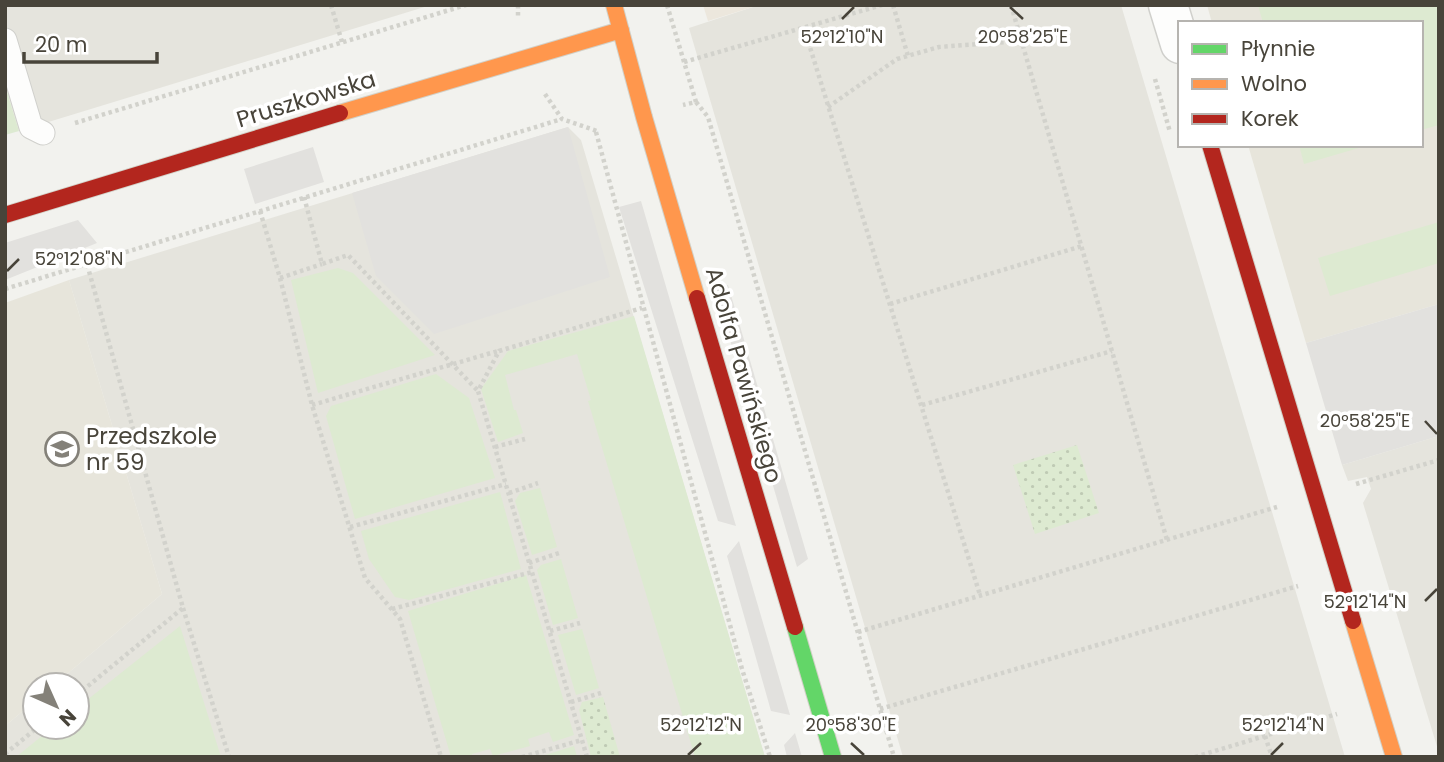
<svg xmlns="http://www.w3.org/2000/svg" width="1444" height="762" viewBox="0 0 1444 762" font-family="Poppins,sans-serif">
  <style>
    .residential { fill: #e5e4dd }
    .commercial { fill: #ece7dd }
    .education { fill: #e7e5db }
    .grass { fill: #ddead1 }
    .park { fill: url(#park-dots) }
    .parking { fill: #e2e1de }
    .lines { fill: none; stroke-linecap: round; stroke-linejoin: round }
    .lane-casing { stroke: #d0d0cc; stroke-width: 25 }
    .street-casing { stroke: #d0d0cc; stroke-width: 41 }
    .fast-casing { stroke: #d2d0c7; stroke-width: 18 }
    .slow-casing { stroke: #d2d0c7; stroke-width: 18 }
    .jam-casing { stroke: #d2d0c7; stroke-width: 18 }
    .path { stroke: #d2d2cc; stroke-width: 4.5; stroke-dasharray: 3.5 3.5; stroke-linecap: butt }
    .lane { stroke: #fdfdfc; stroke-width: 23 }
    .street { stroke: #fdfdfc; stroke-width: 38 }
    .fast { stroke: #63d668; stroke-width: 16 }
    .slow { stroke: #ff974d; stroke-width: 16 }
    .jam { stroke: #b3261e; stroke-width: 16 }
    .ticks { fill: none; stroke: #48443a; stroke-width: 2.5 }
    .labels { text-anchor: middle; stroke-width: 7; stroke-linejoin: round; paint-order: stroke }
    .street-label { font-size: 23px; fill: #48443a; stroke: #fff }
    .poi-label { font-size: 23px; fill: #48443a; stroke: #fff; text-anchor: start }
    .ticks-label { font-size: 18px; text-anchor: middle; fill: #48443a; stroke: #fff; stroke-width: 7; stroke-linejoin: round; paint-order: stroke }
  </style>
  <defs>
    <pattern id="park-dots" width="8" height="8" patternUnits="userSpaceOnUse" patternTransform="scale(1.75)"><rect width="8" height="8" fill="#ddead1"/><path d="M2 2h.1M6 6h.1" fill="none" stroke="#bfcab4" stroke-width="1.8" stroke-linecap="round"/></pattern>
  </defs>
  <rect width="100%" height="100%" fill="#f2f2ee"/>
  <path class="residential" d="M 5,5 L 431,5 L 19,131 L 5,85 Z
    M 759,5 L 1121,5 L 1345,757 L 903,757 L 689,28 Z
    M 568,127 L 581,140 L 765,757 L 5,757 L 5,726 L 35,701 L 35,727 L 77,727 L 77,685 L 54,685 L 162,594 L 69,280 Z
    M 1439,436 L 1439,753 L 1363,503 L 1371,489 L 1367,477 L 1348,481 L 1342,465 Z"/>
  <path class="commercial" d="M 703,5 L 759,5 L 708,21 Z"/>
  <path class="education" d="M 1207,5 L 1439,5 L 1439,304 L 1306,343 L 1248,145 L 1421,145 L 1421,23 L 1212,23 Z
    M 69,280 L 162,594 L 54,685 L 35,685 L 35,701 L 5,726 L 5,303 Z"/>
  <path class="grass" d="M 1258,5 L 1439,5 L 1439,125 L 1421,130 L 1421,23 L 1263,23 Z
    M 5,85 L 19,131 L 5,135 Z
    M 1299,145 L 1369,145 L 1304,164 Z
    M 1439,222 L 1439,263 L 1330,296 L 1318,258 Z
    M 338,268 L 353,273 L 435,355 L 318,393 L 291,280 Z
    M 634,316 L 765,757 L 695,757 L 588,401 L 591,400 L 577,354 L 505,375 L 514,410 L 516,410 L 523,433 L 498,442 L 481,389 L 508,351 Z
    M 436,374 L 469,398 L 495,478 L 355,519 L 326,416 L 331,406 Z
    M 540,488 L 557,547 L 532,555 L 515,501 L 520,493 Z
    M 500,492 L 521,569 L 409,600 L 395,597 L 369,559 L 361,531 Z
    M 561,559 L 578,618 L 553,625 L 537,570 L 541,565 Z
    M 526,575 L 574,735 L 553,742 L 549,732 L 528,739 L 530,746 L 493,756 L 490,749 L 472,754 L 472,757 L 451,757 L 408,611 Z
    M 180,626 L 221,757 L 16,757 L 53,727 L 77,727 L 77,708 Z
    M 582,629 L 599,688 L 576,695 L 558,635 Z
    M 574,746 L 577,757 L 539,757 Z"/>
  <path class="park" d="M 1077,445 L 1099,513 L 1035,534 L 1013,465 Z
    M 603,697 L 620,757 L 591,757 L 579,710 L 582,702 Z"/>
  <path class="parking" d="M 568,127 L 610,277 L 434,334 L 376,276 L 352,193 Z
    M 313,147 L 324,182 L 255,204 L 244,169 Z
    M 641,201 L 736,526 L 718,521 L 619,207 Z
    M 78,220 L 97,243 L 5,280 L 5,243 Z
    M 728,285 L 808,559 L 797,567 L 715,289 Z
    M 1439,304 L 1439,436 L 1342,465 L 1306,343 Z
    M 739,541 L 790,715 L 771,711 L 727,556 Z
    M 795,733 L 802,757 L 787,757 L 784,745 Z"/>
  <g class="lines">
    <g class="lane-casing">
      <path id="lane" d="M 5,40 L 31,127 L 43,133"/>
    </g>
    <g class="street-casing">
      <path id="street" d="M 1168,5 L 1180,44"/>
    </g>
    <g class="fast-casing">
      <path id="fast" d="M 795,627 L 833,757"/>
    </g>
    <g class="slow-casing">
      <path id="slow" d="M 614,5 L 644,117 L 697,298
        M 340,113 L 621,30
        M 1353,621 L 1394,757"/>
    </g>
    <g class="jam-casing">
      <path id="jam" d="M 1210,145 L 1353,621
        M 5,215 L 340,113
        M 697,298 L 795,627"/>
    </g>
    <path class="path" d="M 331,5 L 342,42
      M 518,5 L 518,16
      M 667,5 L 696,102 L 683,105
      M 893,5 L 908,56
      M 1011,5 L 1167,540
      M 804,28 L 980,595
      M 684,62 L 882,5
      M 1155,79 L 1170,132
      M 545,94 L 562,119 L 597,131
      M 696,102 L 708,117 L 894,757
      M 828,107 L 897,59 L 939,47 L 1022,41
      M 75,123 L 466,5
      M 596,132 L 742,669 L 770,757
      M 304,197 L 322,264 L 348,255 L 478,391
      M 260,211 L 280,278 L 322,264
      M 280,278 L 312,405 L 365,578 L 400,619 L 441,757
      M 5,289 L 562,119
      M 890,304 L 1082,246
      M 312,405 L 498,351
      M 922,405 L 1112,351
      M 495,447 L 525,439
      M 1356,484 L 1439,460
      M 509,493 L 538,483
      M 350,527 L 506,484
      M 529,563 L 559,553
      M 183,608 L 229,757
      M 392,609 L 532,572
      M 550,631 L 580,623
      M 858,632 L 1277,507
      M 77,695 L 183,608 L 87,264
      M 571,702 L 601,693
      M 880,709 L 1298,586
      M 1265,736 L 1272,757
      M 5,754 L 38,727
      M 522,757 L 582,740
      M 587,757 L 478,391 L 499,351 L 642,308
      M 1195,757 L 1337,714"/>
    <use href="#lane" class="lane"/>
    <use href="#street" class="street"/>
    <use href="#fast" class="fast"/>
    <use href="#slow" class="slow"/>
    <use href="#jam" class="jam"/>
  </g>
  <path class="ticks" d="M 1010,7 L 1023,19M 842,19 L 854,7M 7,271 L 19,259M 1425,421 L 1437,434M 1425,601 L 1437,589M 851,743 L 864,755M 688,755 L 701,743M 1271,755 L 1283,743"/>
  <defs>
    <g id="school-ring" transform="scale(1.75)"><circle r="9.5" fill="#fff" stroke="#848179" stroke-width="1.5"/><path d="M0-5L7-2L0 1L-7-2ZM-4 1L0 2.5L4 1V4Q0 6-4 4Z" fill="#848179"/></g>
  </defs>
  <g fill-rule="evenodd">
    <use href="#school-ring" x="62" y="449"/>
  </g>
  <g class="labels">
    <g class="street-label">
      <text transform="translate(306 99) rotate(-17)" y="8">Pruszkowska</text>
      <text transform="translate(744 375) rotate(74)" y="8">Adolfa Pawińskiego</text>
    </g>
    <g class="poi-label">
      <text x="86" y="444">Przedszkole<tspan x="86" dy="26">nr 59</tspan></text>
    </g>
  </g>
  <g class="ticks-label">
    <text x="842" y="43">52°12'10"N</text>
    <text x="1023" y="43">20°58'25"E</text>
    <text x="79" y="265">52°12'08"N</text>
    <text x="1365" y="427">20°58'25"E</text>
    <text x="1365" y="608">52°12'14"N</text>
    <text x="701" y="731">52°12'12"N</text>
    <text x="851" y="731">20°58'30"E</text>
    <text x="1283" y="731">52°12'14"N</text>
  </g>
  <rect width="1444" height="762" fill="none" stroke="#48443a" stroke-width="14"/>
  <rect x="1178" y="21" width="245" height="126" fill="#ffffff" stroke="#b6b4b0" stroke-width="2"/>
  <rect x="1192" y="44" width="35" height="10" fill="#63d668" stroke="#b6b4b0" stroke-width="2"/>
  <text x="1241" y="56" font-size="21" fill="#48443a">Płynnie</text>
  <rect x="1192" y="79" width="35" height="10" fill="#ff974d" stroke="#b6b4b0" stroke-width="2"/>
  <text x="1241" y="91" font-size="21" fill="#48443a">Wolno</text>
  <rect x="1192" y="114" width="35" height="10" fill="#b3261e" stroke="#b6b4b0" stroke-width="2"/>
  <text x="1241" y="126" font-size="21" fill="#48443a">Korek</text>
  <g transform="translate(56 706) rotate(135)"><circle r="33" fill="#ffffff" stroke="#b6b4b0" stroke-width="2"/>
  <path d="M0-5L12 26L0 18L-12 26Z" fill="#848179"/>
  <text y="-10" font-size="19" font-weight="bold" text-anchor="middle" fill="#48443a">N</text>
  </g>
  <path d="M24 52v10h133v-10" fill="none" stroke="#48443a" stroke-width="3.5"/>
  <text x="35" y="52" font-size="21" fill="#48443a" stroke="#ffffff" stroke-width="5" paint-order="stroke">20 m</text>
</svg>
